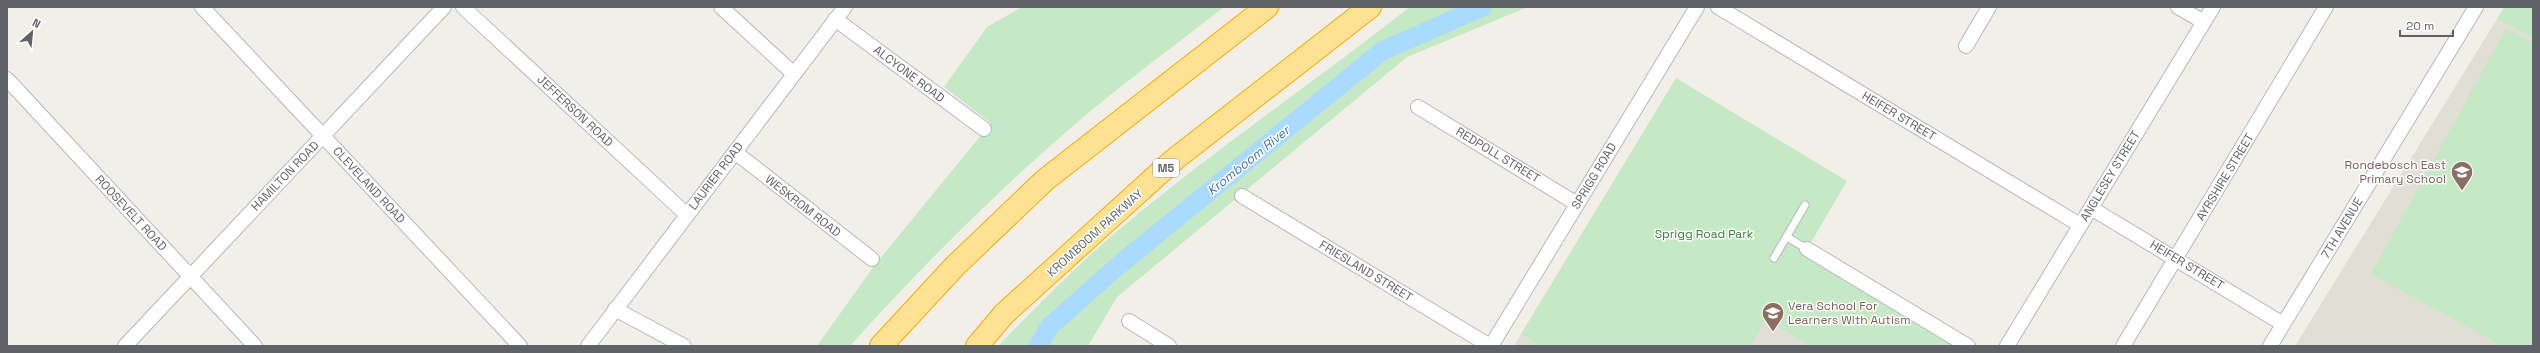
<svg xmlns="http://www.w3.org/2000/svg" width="2540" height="353" viewBox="0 0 2540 353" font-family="'Space Grotesk',sans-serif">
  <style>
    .education { fill: #e1ded6 }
    .green { fill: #c5e8c5 }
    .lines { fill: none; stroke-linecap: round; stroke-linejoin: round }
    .canal { stroke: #aadaff; stroke-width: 19 }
    .service-casing { stroke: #b5b8bc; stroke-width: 9 }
    .minor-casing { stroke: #b5b8bc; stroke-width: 16 }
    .motorway-casing { stroke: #f9ab00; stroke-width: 24 }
    .service { stroke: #fff; stroke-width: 7 }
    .minor { stroke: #fff; stroke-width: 14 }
    .motorway { stroke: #fde293; stroke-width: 22 }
    .labels { text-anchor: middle; stroke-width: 3; stroke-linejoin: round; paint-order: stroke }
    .shield { fill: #fff; stroke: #8f9295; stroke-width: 1 }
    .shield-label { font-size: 11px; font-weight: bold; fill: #5f6368 }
    .street-label { font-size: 12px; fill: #5f6368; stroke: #fff }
    .education-label { font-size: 12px; fill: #785e54; stroke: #fff; text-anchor: end }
    .park-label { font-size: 12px; fill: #348238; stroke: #fff }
    .water-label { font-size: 13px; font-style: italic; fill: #4174aa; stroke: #fff }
  </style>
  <rect width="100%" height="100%" fill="#f1efe8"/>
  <path class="education" d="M 2497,19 L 2533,38 L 2533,346 L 2295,346 Z
    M 1766,320 L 1810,346 L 1750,346 Z
    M 1521,334 L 1542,346 L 1514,346 Z"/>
  <path class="green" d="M 1022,7 L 1224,7 C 1174,46 1122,84 1074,125 C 994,194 920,268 850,346 L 817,346 L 874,266 L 991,123 L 944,87 L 987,27 Z
    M 1410,7 L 1528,7 L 1407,57 L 1117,297 L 1088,346 L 998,346 C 1034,310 1069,273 1107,240 C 1204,157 1309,86 1410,7 Z
    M 2504,7 L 2533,7 L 2533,38 L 2497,19 Z
    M 2506,28 L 2533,43 L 2533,346 L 2503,346 L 2371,274 Z
    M 1676,78 L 1847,181 L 1807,249 L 1968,346 L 1810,346 L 1766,320 L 1750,346 L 1542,346 L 1521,334 Z"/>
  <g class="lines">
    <path class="canal" d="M 1038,346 L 1050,326 L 1119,265 L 1382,51 L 1482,7"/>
    <g class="service-casing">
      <path id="service" d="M 1787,237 L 1807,249
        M 1774,258 L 1805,205"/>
    </g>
    <g class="minor-casing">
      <path id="minor" d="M 202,7 L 520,346
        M 463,7 L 687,215
        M 721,7 L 794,74
        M 1718,7 L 2080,225
        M 2178,7 L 2204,22
        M 835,19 L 984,129
        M 1966,46 L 1989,7
        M 7,79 L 255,346
        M 1418,107 L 1577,204
        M 735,152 L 872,259
        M 1242,196 L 1490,346
        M 2091,208 L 2283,324
        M 1807,249 L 1968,346
        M 615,309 L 684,346
        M 1129,321 L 1169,346
        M 125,346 L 444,7
        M 588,346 L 845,7
        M 1491,346 L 1697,7
        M 2007,346 L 2213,7
        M 2123,346 L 2326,7
        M 2270,346 L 2476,7"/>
    </g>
    <g class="motorway-casing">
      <path id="motorway" d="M 881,346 L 955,266 L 1045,180 L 1267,7
        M 977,346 L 1004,314 L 1175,159 L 1370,7"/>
    </g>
    <use href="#service" class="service"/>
    <use href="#minor" class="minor"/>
    <use href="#motorway" class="motorway"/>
  </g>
  <defs>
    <g id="school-pin" transform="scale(1.15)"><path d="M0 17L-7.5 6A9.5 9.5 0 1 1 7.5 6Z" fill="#8d6e63" stroke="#fff"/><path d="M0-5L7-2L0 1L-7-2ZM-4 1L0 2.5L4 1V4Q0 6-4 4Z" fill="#fff"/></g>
  </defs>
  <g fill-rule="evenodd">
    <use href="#school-pin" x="2462" y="172"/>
    <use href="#school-pin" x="1773" y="313"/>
  </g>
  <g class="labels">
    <rect class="shield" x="1153" y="159" width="26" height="18" rx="3"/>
    <g class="shield-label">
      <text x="1166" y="172">M5</text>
    </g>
    <g class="street-label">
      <text transform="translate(909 74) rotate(37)" y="4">ALCYONE ROAD</text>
      <text transform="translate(575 111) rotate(43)" y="4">JEFFERSON ROAD</text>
      <text transform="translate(1899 116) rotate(31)" y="4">HEIFER STREET</text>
      <text transform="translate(1498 155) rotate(31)" y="4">REDPOLL STREET</text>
      <text transform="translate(285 176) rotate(-46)" y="4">HAMILTON ROAD</text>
      <text transform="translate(716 176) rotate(-53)" y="4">LAURIER ROAD</text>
      <text transform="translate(1594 176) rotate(-59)" y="4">SPRIGG ROAD</text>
      <text transform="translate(2110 176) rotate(-59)" y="4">ANGLESEY STREET</text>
      <text transform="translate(2225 177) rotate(-59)" y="4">AYRSHIRE STREET</text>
      <text transform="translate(369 185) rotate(47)" y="4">CLEVELAND ROAD</text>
      <text transform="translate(803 206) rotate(38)" y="4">WESKROM ROAD</text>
      <text transform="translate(131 213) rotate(47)" y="4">ROOSEVELT ROAD</text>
      <text transform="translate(2342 228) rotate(-59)" y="4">7TH AVENUE</text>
      <text transform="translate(1095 233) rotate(-42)" y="4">KROMBOOM PARKWAY</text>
      <text transform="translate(2187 265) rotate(31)" y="4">HEIFER STREET</text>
      <text transform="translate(1366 271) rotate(31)" y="4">FRIESLAND STREET</text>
    </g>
    <g class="education-label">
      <text x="2446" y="169">Rondebosch East<tspan x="2446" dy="14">Primary School</tspan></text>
      <text x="1788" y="310" text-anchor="start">Vera School For<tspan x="1788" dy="14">Learners With Autism</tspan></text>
    </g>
    <g class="park-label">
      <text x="1704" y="238">Sprigg Road Park</text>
    </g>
    <g class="water-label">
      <text transform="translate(1248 160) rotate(-39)" y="5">Kromboom River</text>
    </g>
  </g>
  <rect width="2540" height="353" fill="none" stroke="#5f6368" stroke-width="16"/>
  <g transform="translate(32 32) rotate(27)" stroke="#ffffff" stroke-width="3" paint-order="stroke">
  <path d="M0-3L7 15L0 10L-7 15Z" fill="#5f6368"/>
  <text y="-6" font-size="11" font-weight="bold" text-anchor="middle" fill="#5f6368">N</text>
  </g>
  <path d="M2400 30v6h53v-6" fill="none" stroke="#5f6368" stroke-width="2"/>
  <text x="2406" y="30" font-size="12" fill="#5f6368" stroke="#ffffff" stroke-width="3" paint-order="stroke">20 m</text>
</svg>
